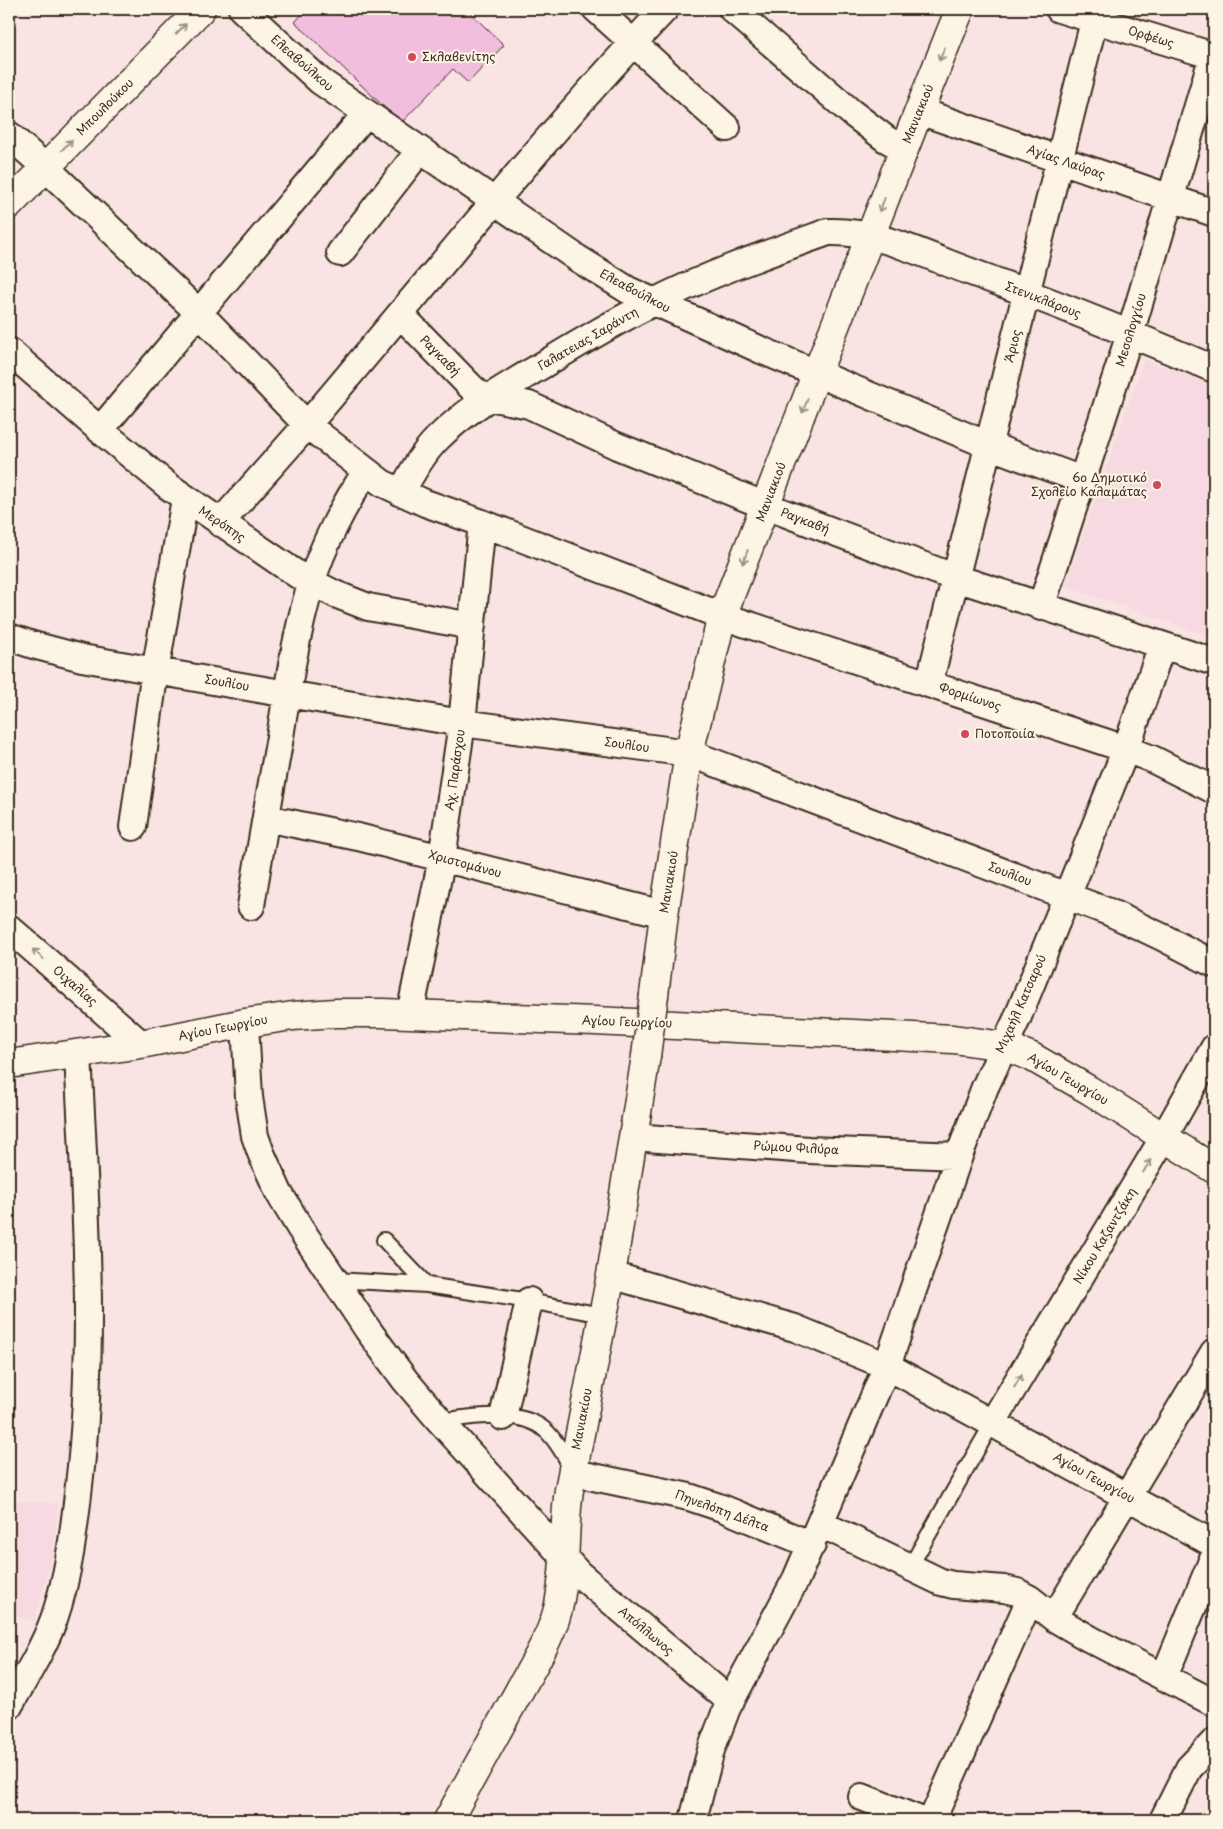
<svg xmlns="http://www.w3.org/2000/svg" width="1223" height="1829" viewBox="0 0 1223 1829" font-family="'Playpen Sans',sans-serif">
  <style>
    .built { fill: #f7d9e1 }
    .building { fill: #f1bedd; stroke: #3b2a1e }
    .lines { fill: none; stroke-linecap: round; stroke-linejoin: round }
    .lane-casing { stroke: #3b2a1e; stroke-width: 18 }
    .street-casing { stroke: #3b2a1e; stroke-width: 30 }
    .secondary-casing { stroke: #3b2a1e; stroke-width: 31 }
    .lane { stroke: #fcf5e5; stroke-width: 14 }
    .street { stroke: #fcf5e5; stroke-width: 26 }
    .secondary { stroke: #fcf5e5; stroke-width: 28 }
    .secondary-bridge-casing { stroke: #3b2a1e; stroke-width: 31; stroke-linecap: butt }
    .secondary-bridge { stroke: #fcf5e5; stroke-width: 28 }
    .oneway { stroke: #9c9082 }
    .poi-dot { fill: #d1495b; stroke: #fcf5e5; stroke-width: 2 }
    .labels { text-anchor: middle; stroke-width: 4; stroke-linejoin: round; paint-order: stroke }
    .street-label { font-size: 12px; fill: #3b2a1e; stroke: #fcf5e5 }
    .poi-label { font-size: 12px; fill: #3b2a1e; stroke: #fcf5e5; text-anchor: start }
  </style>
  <rect width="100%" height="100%" fill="#f9e4e3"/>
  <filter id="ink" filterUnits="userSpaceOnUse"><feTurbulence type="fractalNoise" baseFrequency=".02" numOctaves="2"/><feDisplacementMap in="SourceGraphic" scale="10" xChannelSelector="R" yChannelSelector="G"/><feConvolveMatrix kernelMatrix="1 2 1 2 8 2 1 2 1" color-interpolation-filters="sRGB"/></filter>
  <g filter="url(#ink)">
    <path class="built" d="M 1144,360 L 1214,385 L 1214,638 L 1065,586 Z
      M 9,1500 L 58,1504 L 53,1555 L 34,1621 L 9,1613 Z"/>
    <path class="building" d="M 307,9 L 466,9 L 504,45 L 468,83 L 453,69 L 401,123 L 295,22 Z"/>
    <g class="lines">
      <g class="lane-casing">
        <path id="lane" d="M 384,1240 L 427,1285
          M 334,1280 L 427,1285 L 529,1301 L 602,1315
          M 440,1421 C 470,1417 521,1408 545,1430 C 556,1439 564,1456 572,1468
          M 910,1567 L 993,1422"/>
      </g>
      <g class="street-casing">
        <path id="street" d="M 242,9 L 320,81 L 577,258 L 628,290 L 761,350 L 988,445 L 1082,480
          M 596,9 L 727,128
          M 732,9 L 852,113 L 886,139 L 904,149
          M 1059,9 L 1214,56
          M 919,111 L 1214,213
          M 9,135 L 45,167 L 198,312 L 307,425 L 382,483 L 425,503 L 482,523 L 722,616 L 1126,749 L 1152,759 L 1214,790
          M 340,253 L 420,150
          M 400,314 L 471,387 L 479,394 L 489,397 L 529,405 L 617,446 L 766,506 L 956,578 L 1214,662
          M 9,351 L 100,430 L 168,486 L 298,575 L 335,594 L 368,607 L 472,626
          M 100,430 L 366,114
          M 401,493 C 411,474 422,454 437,439 C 469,407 508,386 546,363 C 581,342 616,321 652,303 C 708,274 769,253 828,232 C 876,230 922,254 966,270 C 1050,301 1132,334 1214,369
          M 220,523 C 249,490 279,457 308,424 C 426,285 540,141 665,9
          M 1041,607 L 1130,334 L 1214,52
          M 9,637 L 33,645 L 82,658 L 287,694 L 462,723 L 689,753 L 1109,912 L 1162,937 L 1214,964
          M 929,684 L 1097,9
          M 266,818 L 358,837 L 664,914
          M 133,827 L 153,684 L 185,499
          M 251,906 C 260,850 270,793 280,737 C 288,686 296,634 311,584 C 322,547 344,504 366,472
          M 9,928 L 141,1044
          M 410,1014 L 442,858 L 462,723 L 482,523
          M 245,1023 L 249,1097 L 255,1136 L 261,1153 L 279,1193 L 300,1228 L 368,1330 L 405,1380 L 440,1421 L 579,1574 L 730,1701
          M 633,1137 L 809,1150 L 959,1156
          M 611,1275 L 795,1328 L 887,1366 L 1214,1544
          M 503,1417 L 529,1301
          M 993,1422 L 1164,1137 L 1214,1048
          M 573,1468 L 584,1475 L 689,1497 L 722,1508 L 812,1545
          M 821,1524 L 941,1582 L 953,1585 L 1004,1589 L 1017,1592 L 1030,1599 L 1054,1618 L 1090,1639 L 1214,1703
          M 1054,1618 L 1214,1352
          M 1164,1677 L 1214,1556
          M 9,1706 C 25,1678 43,1649 54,1619 C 69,1575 74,1530 79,1485 C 96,1342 85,1198 78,1054
          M 862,1797 L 920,1820
          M 693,1820 L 711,1750 L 727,1708 L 796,1579 L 887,1366 L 959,1156 L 985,1087 L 1017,1019 L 1082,859 L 1126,749 L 1162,645
          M 932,1820 L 1030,1599
          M 1163,1820 L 1189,1768 L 1214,1742"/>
      </g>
      <g class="secondary-casing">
        <path id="secondary" d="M 9,205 L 201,9
          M 654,995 L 664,914 L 689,753 L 722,616 L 919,111 L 960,9
          M 9,1064 L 141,1044 L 245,1023 L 293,1016 L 335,1013 L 383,1013 L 595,1021 L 953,1039 L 1004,1046 L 1032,1057 L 1089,1090 L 1214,1169
          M 448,1820 L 539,1655 C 547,1640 554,1625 558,1609 C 567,1570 563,1529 569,1490 L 611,1275 L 646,1056"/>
      </g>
      <use href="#lane" class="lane"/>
      <use href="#street" class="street"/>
      <use href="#secondary" class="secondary"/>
      <g class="secondary-bridge-casing">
        <path id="secondary-bridge" d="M 646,1056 L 654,995"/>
      </g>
      <use href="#secondary-bridge" class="secondary-bridge"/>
    </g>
    <defs><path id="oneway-shaft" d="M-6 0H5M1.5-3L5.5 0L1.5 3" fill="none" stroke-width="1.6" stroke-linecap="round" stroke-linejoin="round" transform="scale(1.25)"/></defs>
    <g class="oneway">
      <use href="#oneway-shaft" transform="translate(181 29) rotate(-45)"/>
      <use href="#oneway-shaft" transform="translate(942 54) rotate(112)"/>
      <use href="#oneway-shaft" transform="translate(67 145) rotate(-45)"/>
      <use href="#oneway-shaft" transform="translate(882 205) rotate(111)"/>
      <use href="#oneway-shaft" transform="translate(805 406) rotate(111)"/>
      <use href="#oneway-shaft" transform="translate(745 557) rotate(112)"/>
      <use href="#oneway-shaft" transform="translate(38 954) rotate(-139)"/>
      <use href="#oneway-shaft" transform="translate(1147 1166) rotate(-59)"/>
      <use href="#oneway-shaft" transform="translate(1018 1381) rotate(-59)"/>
    </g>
  </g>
  <g class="poi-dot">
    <circle cx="412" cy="57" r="5"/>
    <circle cx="1157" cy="485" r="5"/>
    <circle cx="965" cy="734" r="5"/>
  </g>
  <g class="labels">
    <g class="street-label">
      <text transform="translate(1151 37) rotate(17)" y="4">Ορφέως</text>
      <text transform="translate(302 63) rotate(41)" y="4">Ελεαβούλκου</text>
      <text transform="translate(105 107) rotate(-45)" y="4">Μπουλούκου</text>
      <text transform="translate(918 114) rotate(-68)" y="4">Μανιακιού</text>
      <text transform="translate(1066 162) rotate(19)" y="4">Αγίας Λαύρας</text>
      <text transform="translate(635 291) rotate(28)" y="4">Ελεαβούλκου</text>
      <text transform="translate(1043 300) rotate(21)" y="4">Στενικλάρους</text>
      <text transform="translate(1131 330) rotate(-73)" y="4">Μεσολογγίου</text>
      <text transform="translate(588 339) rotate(-30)" y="4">Γαλατειας Σαράντη</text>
      <text transform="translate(1013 346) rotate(-76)" y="4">Άριος</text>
      <text transform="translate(440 356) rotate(46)" y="4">Ραγκαβή</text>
      <text transform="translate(771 492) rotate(-69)" y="4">Μανιακιού</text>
      <text transform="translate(805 521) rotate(21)" y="4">Ραγκαβή</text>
      <text transform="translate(222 524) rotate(34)" y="4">Μερόπης</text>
      <text transform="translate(227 683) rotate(10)" y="4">Σουλίου</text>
      <text transform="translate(970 697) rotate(18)" y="4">Φορμίωνος</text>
      <text transform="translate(627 745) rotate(8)" y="4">Σουλίου</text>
      <text transform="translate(455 770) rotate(-82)" y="4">Αχ. Παράσχου</text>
      <text transform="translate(465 864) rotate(15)" y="4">Χριστομάνου</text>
      <text transform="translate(1010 874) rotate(21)" y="4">Σουλίου</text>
      <text transform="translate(669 882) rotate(-81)" y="4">Μανιακιού</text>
      <text transform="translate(75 986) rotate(41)" y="4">Οιχαλίας</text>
      <text transform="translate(1021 1004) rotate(-66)" y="4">Μιχαήλ Κατσαρού</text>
      <text transform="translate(627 1022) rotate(2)" y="4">Αγίου Γεωργίου</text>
      <text transform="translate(223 1028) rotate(-11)" y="4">Αγίου Γεωργίου</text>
      <text transform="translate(1068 1079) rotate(30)" y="4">Αγίου Γεωργίου</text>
      <text transform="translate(796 1148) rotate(3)" y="4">Ρώμου Φιλύρα</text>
      <text transform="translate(1105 1236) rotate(-59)" y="4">Νίκου Καζαντζάκη</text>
      <text transform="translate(582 1419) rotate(-79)" y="4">Μανιακίου</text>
      <text transform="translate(1094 1478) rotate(29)" y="4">Αγίου Γεωργίου</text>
      <text transform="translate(722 1511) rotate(20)" y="4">Πηνελόπη Δέλτα</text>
      <text transform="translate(646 1631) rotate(40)" y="4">Απόλλωνος</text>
    </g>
    <g class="poi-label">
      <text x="422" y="61">Σκλαβενίτης</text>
      <text x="1147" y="482" text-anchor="end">6ο Δημοτικό<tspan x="1147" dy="14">Σχολείο Καλαμάτας</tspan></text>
      <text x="975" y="738">Ποτοποιία</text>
    </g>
  </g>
  <rect width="1223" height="1829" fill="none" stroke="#fcf5e5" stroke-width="30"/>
  <rect x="15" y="15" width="1193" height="1799" fill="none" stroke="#3b2a1e" stroke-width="2" filter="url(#ink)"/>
</svg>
